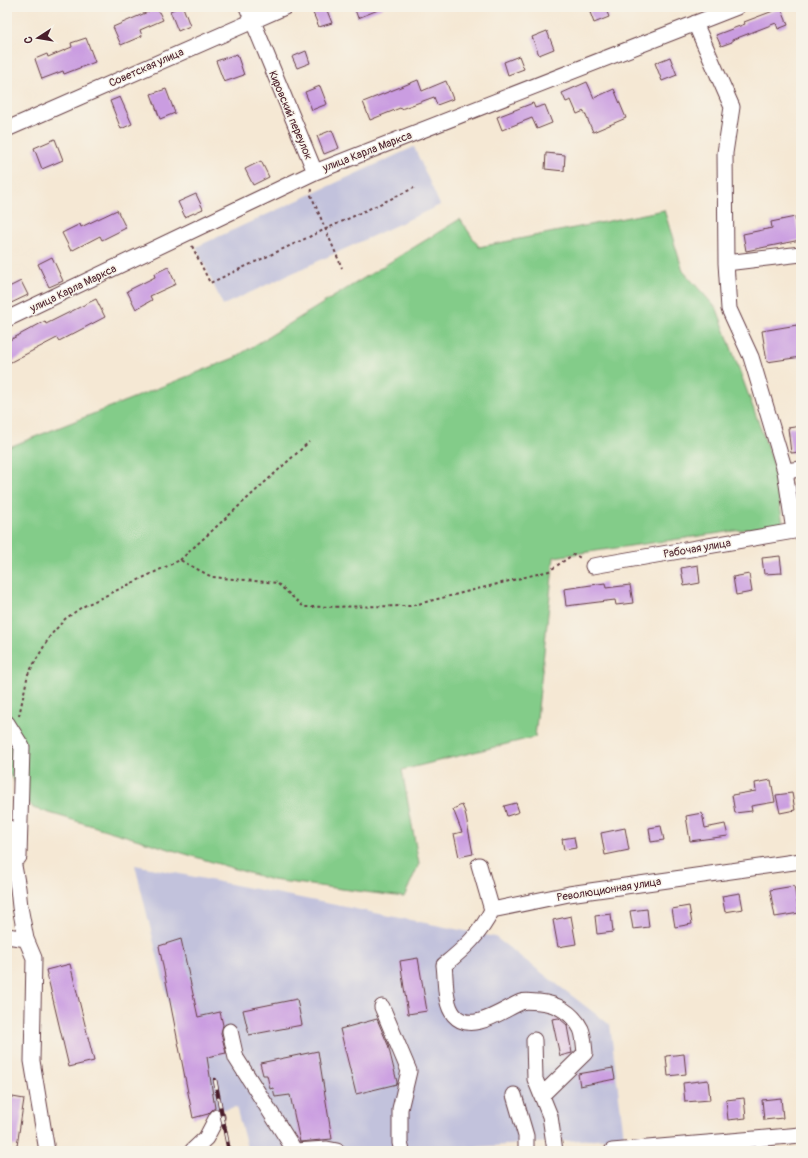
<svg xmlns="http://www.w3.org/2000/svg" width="808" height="1158" viewBox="0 0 808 1158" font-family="Pangolin,sans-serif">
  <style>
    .industrial { fill: #c2c2dc }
    .green { fill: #83cc89; stroke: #66765a }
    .building { fill: #ca9de1 }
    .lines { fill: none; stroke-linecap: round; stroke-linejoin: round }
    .minor-casing { stroke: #643d44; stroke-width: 17 }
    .path { stroke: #643d44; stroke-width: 2; stroke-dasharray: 3 3; stroke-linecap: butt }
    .minor { stroke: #fff; stroke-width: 15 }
    .rail-casing { stroke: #4a1f2b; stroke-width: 4.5 }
    .rail { stroke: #f7f3e8; stroke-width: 3; stroke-dasharray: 9; stroke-linecap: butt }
    .labels { text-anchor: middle; stroke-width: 3; stroke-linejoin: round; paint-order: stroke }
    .street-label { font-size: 11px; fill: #4a1f2b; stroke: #f7f3e8 }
  </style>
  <rect width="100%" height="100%" fill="#f7f3e8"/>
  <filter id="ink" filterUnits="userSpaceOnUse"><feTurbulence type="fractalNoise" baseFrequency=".025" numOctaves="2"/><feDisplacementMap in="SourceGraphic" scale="8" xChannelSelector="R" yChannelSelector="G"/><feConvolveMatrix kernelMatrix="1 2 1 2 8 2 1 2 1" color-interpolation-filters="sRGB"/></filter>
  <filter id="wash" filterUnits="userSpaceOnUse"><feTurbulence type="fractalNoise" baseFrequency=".012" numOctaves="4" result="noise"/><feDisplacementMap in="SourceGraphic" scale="16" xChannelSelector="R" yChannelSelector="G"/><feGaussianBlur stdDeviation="0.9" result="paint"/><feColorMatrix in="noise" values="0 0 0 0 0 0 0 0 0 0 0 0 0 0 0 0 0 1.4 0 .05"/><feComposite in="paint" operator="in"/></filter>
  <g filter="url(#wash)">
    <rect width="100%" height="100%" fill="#f5e8d4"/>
    <path class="industrial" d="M 414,147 L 440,205 L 223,305 L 196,247 Z
      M 135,865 L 495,937 L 610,1025 L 624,1137 L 419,1151 L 248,1151 L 236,1107 L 196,1114 Z"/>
    <path class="green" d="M 664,210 L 683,271 L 717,309 L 773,462 L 783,524 L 554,557 L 535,737 L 402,770 L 419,864 L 404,897 L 272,880 L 33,808 L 7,771 L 7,448 L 234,358 L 460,219 L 479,247 Z"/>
    <g id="blocks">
      <path class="building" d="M 179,7 L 183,7 L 190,26 L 178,31 L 170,11 Z
        M 354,7 L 383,7 L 383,8 L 358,18 Z
        M 588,7 L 605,7 L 609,17 L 594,23 Z
        M 157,8 L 163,20 L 140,30 L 142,36 L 121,45 L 113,27 Z
        M 326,8 L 332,23 L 319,27 L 313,13 Z
        M 781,8 L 788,25 L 778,29 L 776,23 L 732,40 L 732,42 L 721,46 L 716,35 L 745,24 L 744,22 Z
        M 547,31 L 554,49 L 539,55 L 532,37 Z
        M 86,38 L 95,62 L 64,74 L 63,71 L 42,79 L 35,59 L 47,54 L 48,57 L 72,47 L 71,43 Z
        M 306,51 L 310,63 L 297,68 L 292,57 Z
        M 237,54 L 244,75 L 224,82 L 216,61 Z
        M 519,56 L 524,69 L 508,75 L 504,62 Z
        M 670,57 L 677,75 L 662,81 L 655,63 Z
        M 418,80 L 422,91 L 446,81 L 453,99 L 437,105 L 434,97 L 401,109 L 400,108 L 370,120 L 363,102 Z
        M 587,82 L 594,98 L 614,89 L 626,118 L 593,132 L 584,111 L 577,114 L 571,100 L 566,102 L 562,93 Z
        M 320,86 L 327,104 L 312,110 L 305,92 Z
        M 166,89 L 175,113 L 160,119 L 151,94 Z
        M 120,97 L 132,124 L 121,129 L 110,101 Z
        M 533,103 L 535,108 L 545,105 L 552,123 L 537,129 L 532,118 L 502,130 L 497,117 Z
        M 332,130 L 339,148 L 324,154 L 317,136 Z
        M 55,139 L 63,160 L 42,169 L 34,148 Z
        M 546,153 L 565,155 L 564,171 L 545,169 Z
        M 261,161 L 269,177 L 253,185 L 245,169 Z
        M 196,194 L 203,209 L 185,217 L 178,202 Z
        M 117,210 L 126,228 L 102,240 L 100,236 L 71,251 L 62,233 L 80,224 L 81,227 Z
        M 795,217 L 800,240 L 746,251 L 743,234 L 772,228 L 771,222 Z
        M 52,257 L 63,281 L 49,287 L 38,264 Z
        M 168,267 L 176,284 L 150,296 L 152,300 L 136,309 L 127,291 L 155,277 L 154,274 Z
        M 21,281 L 28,295 L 7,305 L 7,288 Z
        M 96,299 L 105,317 L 59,341 L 57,338 L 7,364 L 7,339 L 8,341 L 45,321 L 46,324 Z
        M 797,325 L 801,357 L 767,362 L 762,331 Z
        M 801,426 L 801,452 L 791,453 L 788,428 Z
        M 780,556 L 782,573 L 764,574 L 762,558 Z
        M 698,565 L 700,583 L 684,586 L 681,568 Z
        M 749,574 L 752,592 L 736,595 L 733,577 Z
        M 605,583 L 606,588 L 630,585 L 633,603 L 616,605 L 615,600 L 566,606 L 564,589 Z
        M 771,780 L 775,802 L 751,806 L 752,811 L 735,813 L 732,795 L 756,791 L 755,783 Z
        M 792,793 L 795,810 L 780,813 L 776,795 Z
        M 516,803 L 519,812 L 507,816 L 504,806 Z
        M 462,805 L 465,812 L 473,854 L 459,857 L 454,834 L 462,832 L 453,809 Z
        M 702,813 L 705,828 L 725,824 L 728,836 L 690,841 L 686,816 Z
        M 661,826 L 664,840 L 651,842 L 649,828 Z
        M 625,828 L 629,850 L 605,855 L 601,833 Z
        M 574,837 L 576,848 L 564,850 L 562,839 Z
        M 794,886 L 799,913 L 775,917 L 770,890 Z
        M 740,893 L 743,909 L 725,912 L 722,896 Z
        M 689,906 L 692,924 L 675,927 L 672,909 Z
        M 647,909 L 649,927 L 633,929 L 630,911 Z
        M 611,914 L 613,932 L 597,934 L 595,916 Z
        M 571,916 L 576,944 L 558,947 L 553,920 Z
        M 181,939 L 198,1017 L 220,1012 L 223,1025 L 221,1033 L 226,1053 L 207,1057 L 215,1108 L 212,1110 L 208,1114 L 193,1118 L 159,946 Z
        M 418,958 L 427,1011 L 408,1014 L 400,961 Z
        M 70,964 L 94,1061 L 69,1067 L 46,970 Z
        M 297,999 L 302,1025 L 249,1035 L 243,1010 Z
        M 559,1018 L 568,1026 L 567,1026 L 572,1053 L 560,1056 L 552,1019 Z
        M 377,1019 L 388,1045 L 397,1082 L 397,1084 L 356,1094 L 340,1029 Z
        M 318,1051 L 332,1139 L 300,1142 L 290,1095 L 275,1097 L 273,1088 L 270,1089 L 267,1075 L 263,1075 L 260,1063 Z
        M 684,1054 L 686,1074 L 668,1076 L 666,1056 Z
        M 613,1068 L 615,1079 L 580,1086 L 578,1074 Z
        M 708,1080 L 710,1100 L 685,1102 L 683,1083 Z
        M 7,1096 L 24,1099 L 17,1146 L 7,1145 Z
        M 744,1098 L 746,1118 L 728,1120 L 726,1100 Z
        M 781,1098 L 783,1118 L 764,1120 L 762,1100 Z"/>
    </g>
  </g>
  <g filter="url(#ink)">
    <use href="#blocks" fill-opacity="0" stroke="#643d44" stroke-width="1"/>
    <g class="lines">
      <g class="minor-casing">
        <path id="minor" d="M 247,7 L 315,172
          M 695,23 L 732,107 L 725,153 L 726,263 L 729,309 L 751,357 L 785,471 L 794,531
          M 7,129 L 285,7
          M 726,263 L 801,254
          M 7,319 L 315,172 L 737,7
          M 785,471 L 801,469
          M 593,566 L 794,531 L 801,531
          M 7,723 L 22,747 L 19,857
          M 7,827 L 18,888 L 20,907 L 26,939 L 34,958 L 32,1061 L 47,1151
          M 479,865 L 492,910
          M 7,936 L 26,939
          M 382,1007 L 409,1071 L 400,1109 L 400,1143 L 402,1151
          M 230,1031 L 236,1058 L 295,1151 L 327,1149 L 337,1151
          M 534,1040 L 535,1079 L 550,1116 L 555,1151
          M 514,1095 L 526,1136 L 526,1151
          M 542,1095 L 585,1053 C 584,1045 584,1036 581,1029 C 573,1013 556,1003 539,1002 C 534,1002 526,1000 521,1002 C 504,1009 471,1035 454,1015 C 444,1003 446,980 444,965 C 464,949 481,933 492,910 L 569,894 L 801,861
          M 192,1151 L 206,1138 L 217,1117
          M 612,1151 L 801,1135"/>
      </g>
      <path class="path" d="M 312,189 L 311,195 L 342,268
        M 192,246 L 210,283 L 414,188
        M 180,560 L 309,442
        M 19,716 L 28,674 L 50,636 L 65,619 L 82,607 L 180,560 L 212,577 L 277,583 L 304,607 L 410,606 L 549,571 L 574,554 L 582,559"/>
      <use href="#minor" class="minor"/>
      <g class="rail-casing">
        <path id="rail" d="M 215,1080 L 229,1151"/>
      </g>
      <use href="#rail" class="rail"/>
    </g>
  </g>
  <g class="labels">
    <g class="street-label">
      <text transform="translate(146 67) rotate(-24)" y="4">Советская улица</text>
      <text transform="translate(291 115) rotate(67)" y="4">Кировский переулок</text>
      <text transform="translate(367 151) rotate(-21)" y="4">улица Карла Маркса</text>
      <text transform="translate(73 288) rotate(-26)" y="4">улица Карла Маркса</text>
      <text transform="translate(697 548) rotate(-10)" y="4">Рабочая улица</text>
      <text transform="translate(609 889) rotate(-9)" y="4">Революционная улица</text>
    </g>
  </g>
  <rect width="808" height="1158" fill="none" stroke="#f7f3e8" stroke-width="24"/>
  <g transform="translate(38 38) rotate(258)" stroke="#f7f3e8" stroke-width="3" paint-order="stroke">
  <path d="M0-3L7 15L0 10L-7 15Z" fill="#4a1f2b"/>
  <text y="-6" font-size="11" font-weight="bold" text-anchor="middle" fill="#4a1f2b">С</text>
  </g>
</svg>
